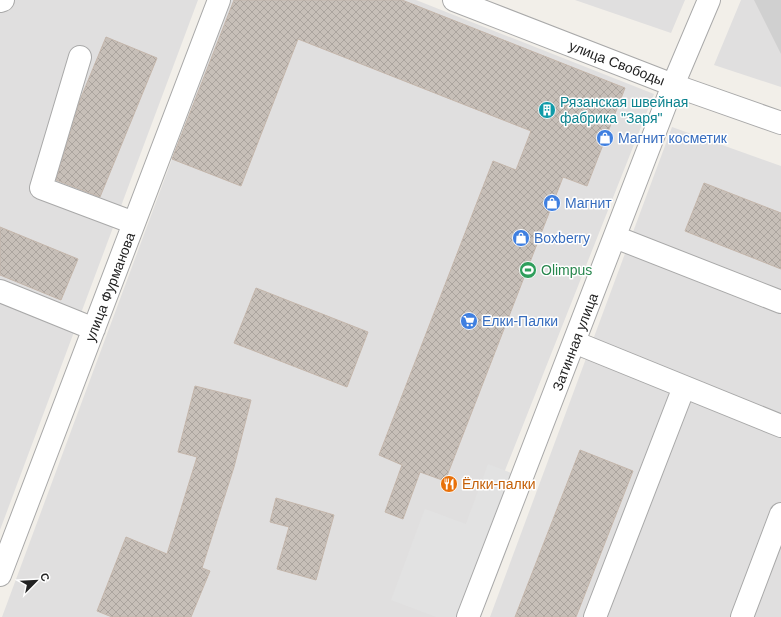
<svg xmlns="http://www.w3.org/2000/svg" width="781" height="617" viewBox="0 0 781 617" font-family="Arial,sans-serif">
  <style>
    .residential { fill: #e0dfdf }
    .religious { fill: #d0d0d0 }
    .parking { fill: #e2e2e2 }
    .building { fill: url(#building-cross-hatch); stroke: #c4b6ab }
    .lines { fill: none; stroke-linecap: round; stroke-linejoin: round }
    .minor-casing { stroke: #a9a9a9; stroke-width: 24 }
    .minor { stroke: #fff; stroke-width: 22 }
    .labels { text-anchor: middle; stroke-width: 3; stroke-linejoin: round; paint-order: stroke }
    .street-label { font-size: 14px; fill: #222; stroke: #fff }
    .culture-label { font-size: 14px; fill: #0d838f; stroke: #fff; text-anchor: start }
    .shop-label { font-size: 14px; fill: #366cbe; stroke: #fff; text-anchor: start }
    .leisure-label { font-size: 14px; fill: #27864d; stroke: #fff; text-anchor: start }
    .food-label { font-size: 14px; fill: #c56008; stroke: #fff; text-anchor: start }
  </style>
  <defs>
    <pattern id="building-cross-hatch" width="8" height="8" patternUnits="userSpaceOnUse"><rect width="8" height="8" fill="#c7bfb8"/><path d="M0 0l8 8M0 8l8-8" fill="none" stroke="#aba49e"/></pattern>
  </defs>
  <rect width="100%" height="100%" fill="#f2efe9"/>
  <path class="residential" d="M 0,0 L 198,0 L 0,530 Z
    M 231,0 L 416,0 L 654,94 L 447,617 L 2,617 Z
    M 575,0 L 685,0 L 671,33 Z
    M 741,0 L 781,0 L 781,87 L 714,65 Z
    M 672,127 L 781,166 L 781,617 L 490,617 Z"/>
  <path class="religious" d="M 754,0 L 781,0 L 781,54 Z"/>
  <path class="parking" d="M 488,464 L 511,473 L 458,617 L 436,617 L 391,600 L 425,509 L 466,524 Z"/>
  <path class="building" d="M 234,0 L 402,0 L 625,88 L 587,186 L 563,177 L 445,481 L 420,472 L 403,519 L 385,512 L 402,465 L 379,455 L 493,161 L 516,170 L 531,131 L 298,39 L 241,186 L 172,159 Z
    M 106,37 L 157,58 L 100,197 L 56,180 L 80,100 Z
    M 704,183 L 781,213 L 781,269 L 685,231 Z
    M 0,227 L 78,259 L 61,300 L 0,275 Z
    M 256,288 L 368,332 L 347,387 L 234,343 Z
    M 195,386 L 251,400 L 234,467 L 202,568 L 210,571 L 191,617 L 112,617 L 97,611 L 126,537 L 167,554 L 197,457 L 178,452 Z
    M 580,450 L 633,471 L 576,617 L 515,617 Z
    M 276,498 L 334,515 L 316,580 L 277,569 L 289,527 L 270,522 Z"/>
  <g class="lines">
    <g class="minor-casing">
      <path id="minor" d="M 454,0 L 673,85 L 781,123
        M 0,1 L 3,0
        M 80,57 L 41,188 L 134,223
        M 615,237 L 781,302
        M 0,291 L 94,329
        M 574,342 L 781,426
        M 0,575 L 219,0
        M 468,617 L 673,85 L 709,0
        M 595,617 L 684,387
        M 742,617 L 781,514"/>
    </g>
    <use href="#minor" class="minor"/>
  </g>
  <defs>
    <g id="building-disc" transform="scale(0.9)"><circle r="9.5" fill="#0f9aa8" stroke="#fff"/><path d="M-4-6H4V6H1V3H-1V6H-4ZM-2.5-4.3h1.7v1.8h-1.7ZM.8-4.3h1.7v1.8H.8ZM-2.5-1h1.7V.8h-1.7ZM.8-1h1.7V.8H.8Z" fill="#fff"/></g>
    <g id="shop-disc" transform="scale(0.9)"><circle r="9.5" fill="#3f7fe0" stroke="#fff"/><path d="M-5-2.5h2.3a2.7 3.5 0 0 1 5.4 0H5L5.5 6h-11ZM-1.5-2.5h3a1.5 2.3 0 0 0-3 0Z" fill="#fff"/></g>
    <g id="stadium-disc" transform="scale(0.9)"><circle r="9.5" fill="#2e9e5b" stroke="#fff"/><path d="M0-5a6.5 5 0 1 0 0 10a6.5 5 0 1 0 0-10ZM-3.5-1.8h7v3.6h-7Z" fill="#fff"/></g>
    <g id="supermarket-disc" transform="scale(0.9)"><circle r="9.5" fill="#3f7fe0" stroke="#fff"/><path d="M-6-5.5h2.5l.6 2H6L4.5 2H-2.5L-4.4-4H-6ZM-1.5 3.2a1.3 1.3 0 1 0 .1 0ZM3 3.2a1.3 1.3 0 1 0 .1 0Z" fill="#fff"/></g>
    <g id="restaurant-disc" transform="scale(0.9)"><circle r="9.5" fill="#e8710a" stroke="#fff"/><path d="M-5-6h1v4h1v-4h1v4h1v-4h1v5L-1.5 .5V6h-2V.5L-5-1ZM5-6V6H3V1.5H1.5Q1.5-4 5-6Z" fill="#fff"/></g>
  </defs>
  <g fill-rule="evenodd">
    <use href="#building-disc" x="547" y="110"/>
    <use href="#shop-disc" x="605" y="138"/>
    <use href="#shop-disc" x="552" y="203"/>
    <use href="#shop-disc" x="521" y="238"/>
    <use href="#stadium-disc" x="528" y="270"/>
    <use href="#supermarket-disc" x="469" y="321"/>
    <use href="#restaurant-disc" x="449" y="484"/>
  </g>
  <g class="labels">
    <g class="street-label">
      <text transform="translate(617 63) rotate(21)" y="5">улица Свободы</text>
      <text transform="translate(110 287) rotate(-69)" y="5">улица Фурманова</text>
      <text transform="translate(575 342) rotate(-69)" y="5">Затинная улица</text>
    </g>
    <g class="culture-label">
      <text x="560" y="107">Рязанская швейная<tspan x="560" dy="16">фабрика "Заря"</tspan></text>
    </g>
    <g class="shop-label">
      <text x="618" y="143">Магнит косметик</text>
      <text x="565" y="208">Магнит</text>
      <text x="534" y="243">Boxberry</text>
      <text x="482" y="326">Елки-Палки</text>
    </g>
    <g class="leisure-label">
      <text x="541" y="275">Olimpus</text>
    </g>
    <g class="food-label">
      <text x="462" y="489">Ёлки-палки</text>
    </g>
  </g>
  <g transform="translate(36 581) rotate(66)" stroke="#ffffff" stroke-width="3" paint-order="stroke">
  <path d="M0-3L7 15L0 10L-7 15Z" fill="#222222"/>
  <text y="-6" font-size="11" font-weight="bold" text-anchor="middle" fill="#222222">С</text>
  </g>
</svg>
